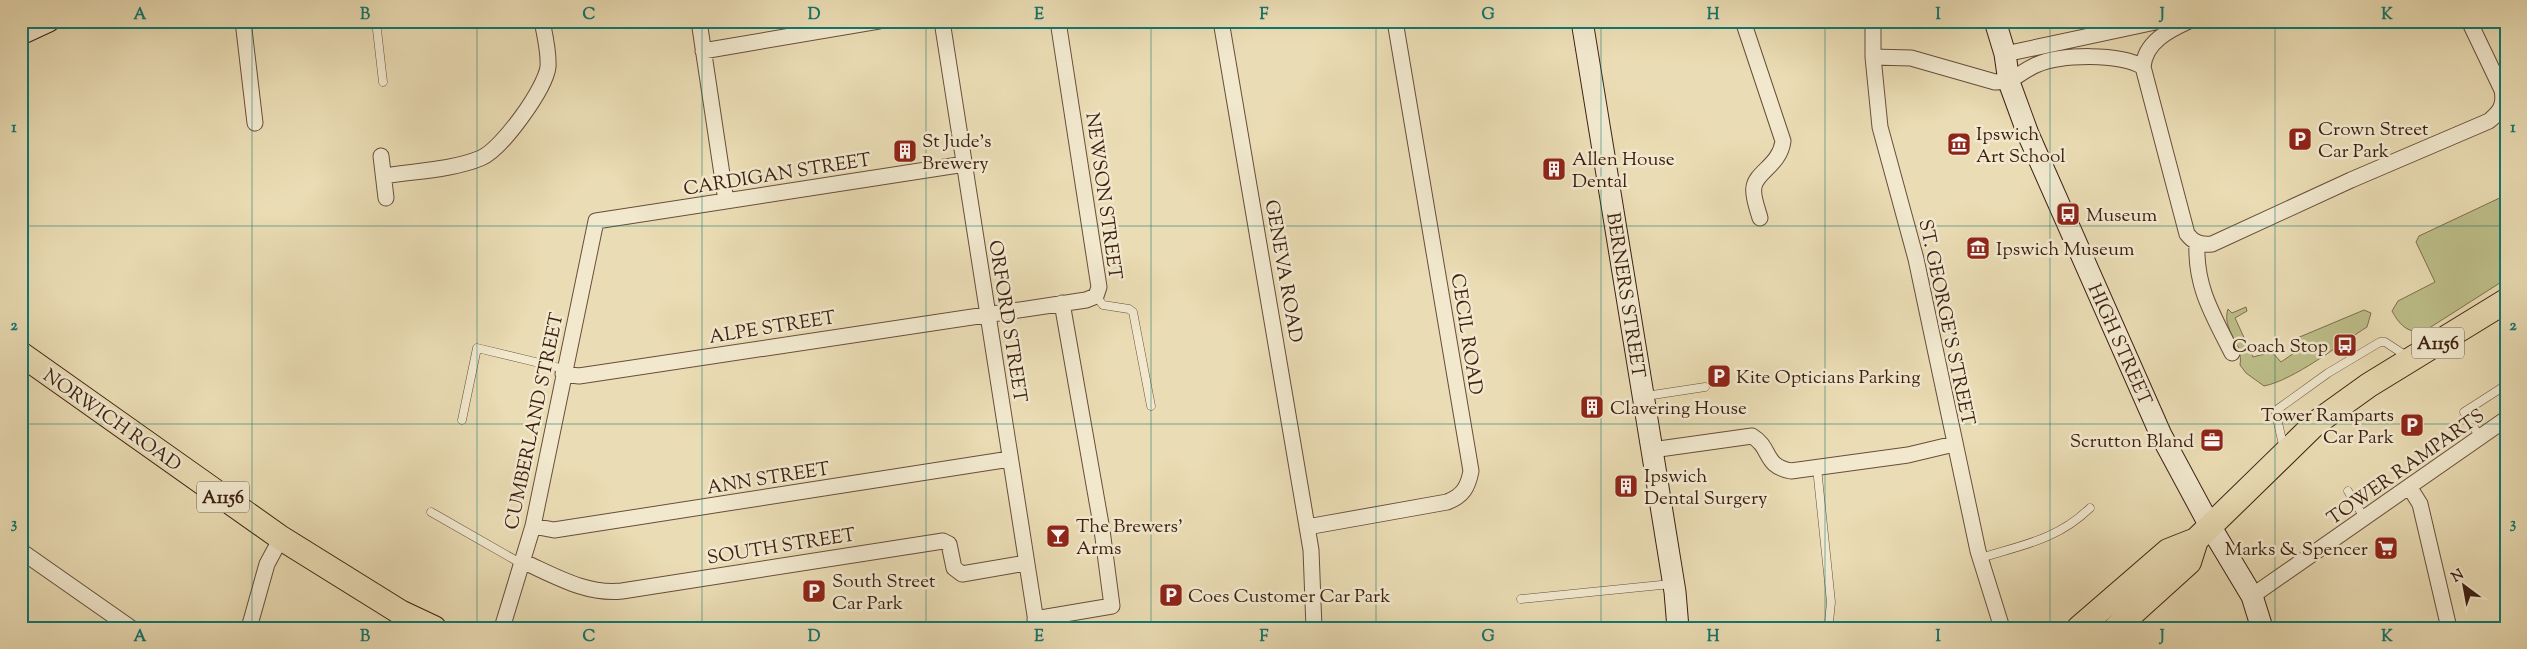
<svg xmlns="http://www.w3.org/2000/svg" width="2527" height="649" viewBox="0 0 2527 649" font-family="'Sorts Mill Goudy',serif">
  <style>
    .green { fill: #bdbe89; stroke: #7d6e4d }
    .lines { fill: none; stroke-linecap: round; stroke-linejoin: round }
    .lane-casing { stroke: #684e3a; stroke-width: 9 }
    .street-casing { stroke: #684e3a; stroke-width: 17 }
    .secondary-casing { stroke: #3d1f11; stroke-width: 23 }
    .primary-casing { stroke: #3d1f11; stroke-width: 26 }
    .lane { stroke: #f1e8ce; stroke-width: 8 }
    .street { stroke: #f1e8ce; stroke-width: 15 }
    .secondary { stroke: #f1e8ce; stroke-width: 21 }
    .primary { stroke: #eadcb4; stroke-width: 24 }
    .grid { fill: none; stroke: #0f766e; stroke-width: 1; stroke-opacity: 0.55 }
    .labels { text-anchor: middle; stroke-width: 5; stroke-linejoin: round; paint-order: stroke }
    .shield { fill: #f1e8ce; stroke: #735b4a; stroke-width: 1 }
    .shield-label { font-size: 18px; font-weight: bold; fill: #3d1f11 }
    .poi-label { font-size: 19px; fill: #3d1f11; stroke: #f1e8ce; text-anchor: start }
    .street-label { font-size: 19px; fill: #3d1f11; stroke: #f1e8ce }
    .neatline { fill: none; stroke: #0f766e; stroke-width: 2 }
    .grid-label { font-size: 16px; text-anchor: middle; font-weight: bold; fill: #0f766e }
  </style>
  <rect width="100%" height="100%" fill="#eadcb4"/>
  <filter id="stains"><feTurbulence type="fractalNoise" baseFrequency=".004" numOctaves="4"/><feColorMatrix values="0 0 0 0 .2 0 0 0 0 .09 0 0 0 0 .02 0 0 0 .5 -.17"/></filter>
  <radialGradient id="worn" r=".72"><stop offset=".6" stop-color="#630" stop-opacity="0"/><stop offset="1" stop-color="#630" stop-opacity=".3"/></radialGradient>
  <path class="green" d="M 2506,195 L 2506,279 L 2423,332 C 2407,333 2399,324 2392,311 L 2398,301 L 2435,282 L 2416,242 L 2419,236 Z
    M 2246,307 L 2247,311 L 2235,318 L 2253,357 L 2272,352 L 2281,362 L 2294,353 L 2290,341 L 2364,310 L 2371,313 L 2367,327 C 2340,344 2294,380 2264,386 L 2246,373 L 2240,365 C 2244,345 2221,329 2228,309 L 2232,313 Z"/>
  <g class="lines">
    <g class="lane-casing">
      <path id="lane" d="M 376,21 L 383,82
        M 1096,296 L 1103,305 L 1129,309 L 1133,312 L 1151,406
        M 1646,396 L 1705,387
        M 462,420 L 477,348 L 564,369
        M 2480,437 L 2464,412 L 2506,385
        M 2284,449 L 2276,414 L 2278,409 L 2328,373 L 2380,342 L 2385,342 L 2408,357
        M 1817,468 L 1831,602 L 1829,622
        M 2348,491 L 2365,519
        M 431,512 L 515,560 L 524,562
        M 1980,558 C 2022,545 2057,540 2090,508
        M 1521,599 L 1671,584"/>
    </g>
    <g class="street-casing">
      <path id="street" d="M 243,21 L 255,123
        M 699,21 L 726,201
        M 942,21 L 1037,628
        M 1221,21 L 1311,550 L 1314,628
        M 1743,21 L 1783,141 C 1780,165 1756,172 1754,187 C 1752,196 1758,210 1760,218
        M 1873,21 L 1873,57 L 1880,127 L 1916,259 L 1978,551 L 2002,628
        M 703,51 L 879,21
        M 2005,54 L 2160,21
        M 1873,57 L 1911,58 L 1995,82 C 2015,82 2018,73 2036,65 C 2062,54 2119,53 2143,67 L 2187,234 C 2194,243 2201,245 2212,244 L 2351,180 L 2489,121 C 2500,112 2505,105 2502,90 L 2469,21
        M 2143,67 C 2145,42 2169,30 2189,21
        M 381,156 L 386,198
        M 384,176 C 415,171 452,170 481,158 C 502,149 545,89 548,67 C 549,52 545,36 542,21
        M 2197,243 C 2195,287 2213,315 2232,353
        M 563,374 L 579,376 L 1086,300 L 1096,296 L 1099,287 L 1058,21
        M 1652,450 L 1752,436 C 1772,448 1763,466 1791,471 L 1908,455 L 1954,444
        M 2410,488 L 2420,504 L 2449,628
        M 533,526 L 554,530 L 1010,459
        M 1307,527 L 1447,502 C 1463,496 1468,487 1471,471 L 1395,21
        M 21,551 L 131,628
        M 524,562 C 555,576 587,595 622,591 L 943,541 L 949,544 L 954,568 L 962,574 L 1026,563
        M 2252,596 L 2506,419
        M 1035,619 L 1112,606 L 1102,530 L 1062,303
        M 249,628 L 267,564 L 281,538
        M 502,628 L 533,526 L 596,221 L 965,164"/>
    </g>
    <g class="secondary-casing">
      <path id="secondary" d="M 1582,21 L 1652,450 L 1675,592 L 1678,628
        M 1995,21 L 2005,54 L 2009,82 L 2028,134 L 2161,435 L 2210,526 L 2252,596 L 2262,628
        M 21,34 L 49,21"/>
    </g>
    <g class="primary-casing">
      <path id="primary" d="M 21,354 L 281,538 L 400,612 L 434,628
        M 2079,628 L 2168,551 L 2196,540 L 2316,423 L 2369,385 L 2506,301
        M 2116,628 L 2189,562 L 2196,540"/>
    </g>
    <use href="#lane" class="lane"/>
    <use href="#street" class="street"/>
    <use href="#secondary" class="secondary"/>
    <use href="#primary" class="primary"/>
  </g>
  <path class="grid" d="M 252,21 L 252,628M 477,21 L 477,628M 702,21 L 702,628M 926,21 L 926,628M 1151,21 L 1151,628M 1376,21 L 1376,628M 1601,21 L 1601,628M 1825,21 L 1825,628M 2050,21 L 2050,628M 2275,21 L 2275,628M 21,226 L 2506,226M 21,424 L 2506,424"/>
  <defs>
    <g id="parking-square" transform="scale(1.25)"><rect x="-9" y="-9" width="18" height="18" rx="4" fill="#8f2418" stroke="#f1e8ce"/><path d="M-3.5-5.5H1a3.5 3.5 0 0 1 0 7H-1V5.5H-3.5ZM-1-3.4V-.6H.8a1.4 1.4 0 0 0 0-2.8Z" fill="#fff"/></g>
    <g id="museum-square" transform="scale(1.25)"><rect x="-9" y="-9" width="18" height="18" rx="4" fill="#8f2418" stroke="#f1e8ce"/><path d="M0-6L6-3V-2H-6V-3ZM-5-1h2V3h-2ZM-1-1h2V3h-2ZM3-1h2V3H3ZM-6 4H6V6H-6Z" fill="#fff"/></g>
    <g id="building-square" transform="scale(1.25)"><rect x="-9" y="-9" width="18" height="18" rx="4" fill="#8f2418" stroke="#f1e8ce"/><path d="M-4-6H4V6H1V3H-1V6H-4ZM-2.5-4.3h1.7v1.8h-1.7ZM.8-4.3h1.7v1.8H.8ZM-2.5-1h1.7V.8h-1.7ZM.8-1h1.7V.8H.8Z" fill="#fff"/></g>
    <g id="bus-square" transform="scale(1.25)"><rect x="-9" y="-9" width="18" height="18" rx="4" fill="#8f2418" stroke="#f1e8ce"/><path d="M-5-6H5V4H4V6H2V4H-2V6H-4V4H-5ZM-3.5-4V0h7V-4ZM-3.5 1.2v1.5H-2V1.2ZM2 1.2v1.5H3.5V1.2Z" fill="#fff"/></g>
    <g id="office-square" transform="scale(1.25)"><rect x="-9" y="-9" width="18" height="18" rx="4" fill="#8f2418" stroke="#f1e8ce"/><path d="M-6-3h4V-5.5h4V-3h4V5H-6ZM-1-4.5V-3h2v-1.5ZM-6 0V1H6V0Z" fill="#fff"/></g>
    <g id="bar-square" transform="scale(1.25)"><rect x="-9" y="-9" width="18" height="18" rx="4" fill="#8f2418" stroke="#f1e8ce"/><path d="M-6-5H6L.8 .8V4.5H3.5V6h-7V4.5H-.8V.8Z" fill="#fff"/></g>
    <g id="supermarket-square" transform="scale(1.25)"><rect x="-9" y="-9" width="18" height="18" rx="4" fill="#8f2418" stroke="#f1e8ce"/><path d="M-6-5.5h2.5l.6 2H6L4.5 2H-2.5L-4.4-4H-6ZM-1.5 3.2a1.3 1.3 0 1 0 .1 0ZM3 3.2a1.3 1.3 0 1 0 .1 0Z" fill="#fff"/></g>
  </defs>
  <g fill-rule="evenodd">
    <use href="#parking-square" x="2300" y="139"/>
    <use href="#museum-square" x="1959" y="144"/>
    <use href="#building-square" x="905" y="151"/>
    <use href="#building-square" x="1554" y="169"/>
    <use href="#bus-square" x="2068" y="214"/>
    <use href="#museum-square" x="1978" y="248"/>
    <use href="#bus-square" x="2345" y="345"/>
    <use href="#parking-square" x="1719" y="376"/>
    <use href="#building-square" x="1592" y="407"/>
    <use href="#parking-square" x="2412" y="425"/>
    <use href="#office-square" x="2212" y="440"/>
    <use href="#building-square" x="1626" y="486"/>
    <use href="#bar-square" x="1058" y="536"/>
    <use href="#supermarket-square" x="2386" y="548"/>
    <use href="#parking-square" x="814" y="591"/>
    <use href="#parking-square" x="1171" y="595"/>
  </g>
  <g class="labels">
    <g class="shield">
      <rect x="2412" y="327.5" width="52" height="31" rx="4"/>
      <rect x="197" y="481.5" width="52" height="31" rx="4"/>
    </g>
    <g class="shield-label">
      <text x="2438" y="349">A1156</text>
      <text x="223" y="503">A1156</text>
    </g>
    <g class="poi-label">
      <text x="2318" y="135">Crown Street<tspan x="2318" dy="22">Car Park</tspan></text>
      <text x="1976" y="140">Ipswich<tspan x="1976" dy="22">Art School</tspan></text>
      <text x="922" y="147">St Jude's<tspan x="922" dy="22">Brewery</tspan></text>
      <text x="1572" y="165">Allen House<tspan x="1572" dy="22">Dental</tspan></text>
      <text x="2086" y="221">Museum</text>
      <text x="1996" y="255">Ipswich Museum</text>
      <text x="2328" y="352" text-anchor="end">Coach Stop</text>
      <text x="1736" y="383">Kite Opticians Parking</text>
      <text x="1610" y="414">Clavering House</text>
      <text x="2394" y="421" text-anchor="end">Tower Ramparts<tspan x="2394" dy="22">Car Park</tspan></text>
      <text x="2194" y="447" text-anchor="end">Scrutton Bland</text>
      <text x="1644" y="482">Ipswich<tspan x="1644" dy="22">Dental Surgery</tspan></text>
      <text x="1076" y="532">The Brewers'<tspan x="1076" dy="22">Arms</tspan></text>
      <text x="2368" y="555" text-anchor="end">Marks &amp; Spencer</text>
      <text x="832" y="587">South Street<tspan x="832" dy="22">Car Park</tspan></text>
      <text x="1188" y="602">Coes Customer Car Park</text>
    </g>
    <g class="street-label">
      <text transform="translate(777 173) rotate(-9)" y="7">CARDIGAN STREET</text>
      <text transform="translate(1105 196) rotate(82)" y="7">NEWSON STREET</text>
      <text transform="translate(1285 271) rotate(80)" y="7">GENEVA ROAD</text>
      <text transform="translate(1627 295) rotate(81)" y="7">BERNERS STREET</text>
      <text transform="translate(1009 321) rotate(81)" y="7">ORFORD STREET</text>
      <text transform="translate(1948 322) rotate(78)" y="7">ST. GEORGE'S STREET</text>
      <text transform="translate(772 326) rotate(-9)" y="7">ALPE STREET</text>
      <text transform="translate(1468 334) rotate(81)" y="7">CECIL ROAD</text>
      <text transform="translate(2121 344) rotate(66)" y="7">HIGH STREET</text>
      <text transform="translate(113 419) rotate(35)" y="7">NORWICH ROAD</text>
      <text transform="translate(533 421) rotate(-78)" y="7">CUMBERLAND STREET</text>
      <text transform="translate(2405 466) rotate(-35)" y="7">TOWER RAMPARTS</text>
      <text transform="translate(768 477) rotate(-9)" y="7">ANN STREET</text>
      <text transform="translate(781 545) rotate(-9)" y="7">SOUTH STREET</text>
    </g>
  </g>
  <rect width="2527" height="649" fill="none" stroke="#eadcb4" stroke-width="55"/>
  <g transform="translate(2464 586) rotate(328)" stroke="#f1e8ce" stroke-width="4" paint-order="stroke">
  <path d="M0-4L9 19L0 12L-9 19Z" fill="#3d1f11"/>
  <text y="-8" font-size="14" font-weight="bold" text-anchor="middle" fill="#3d1f11">N</text>
  </g>
  <rect x="28" y="28" width="2472" height="594" class="neatline"/>
  <g class="grid-label">
    <text x="140" y="19">A</text>
    <text x="365" y="19">B</text>
    <text x="589" y="19">C</text>
    <text x="814" y="19">D</text>
    <text x="1039" y="19">E</text>
    <text x="1264" y="19">F</text>
    <text x="1488" y="19">G</text>
    <text x="1713" y="19">H</text>
    <text x="1938" y="19">I</text>
    <text x="2162" y="19">J</text>
    <text x="2387" y="19">K</text>
    <text x="14" y="132">1</text>
    <text x="2513" y="132">1</text>
    <text x="14" y="330">2</text>
    <text x="2513" y="330">2</text>
    <text x="14" y="528">3</text>
    <text x="2513" y="528">3</text>
    <text x="140" y="641">A</text>
    <text x="365" y="641">B</text>
    <text x="589" y="641">C</text>
    <text x="814" y="641">D</text>
    <text x="1039" y="641">E</text>
    <text x="1264" y="641">F</text>
    <text x="1488" y="641">G</text>
    <text x="1713" y="641">H</text>
    <text x="1938" y="641">I</text>
    <text x="2162" y="641">J</text>
    <text x="2387" y="641">K</text>
  </g>
  <rect width="100%" height="100%" filter="url(#stains)"/>
  <rect width="100%" height="100%" fill="url(#worn)"/>
</svg>
